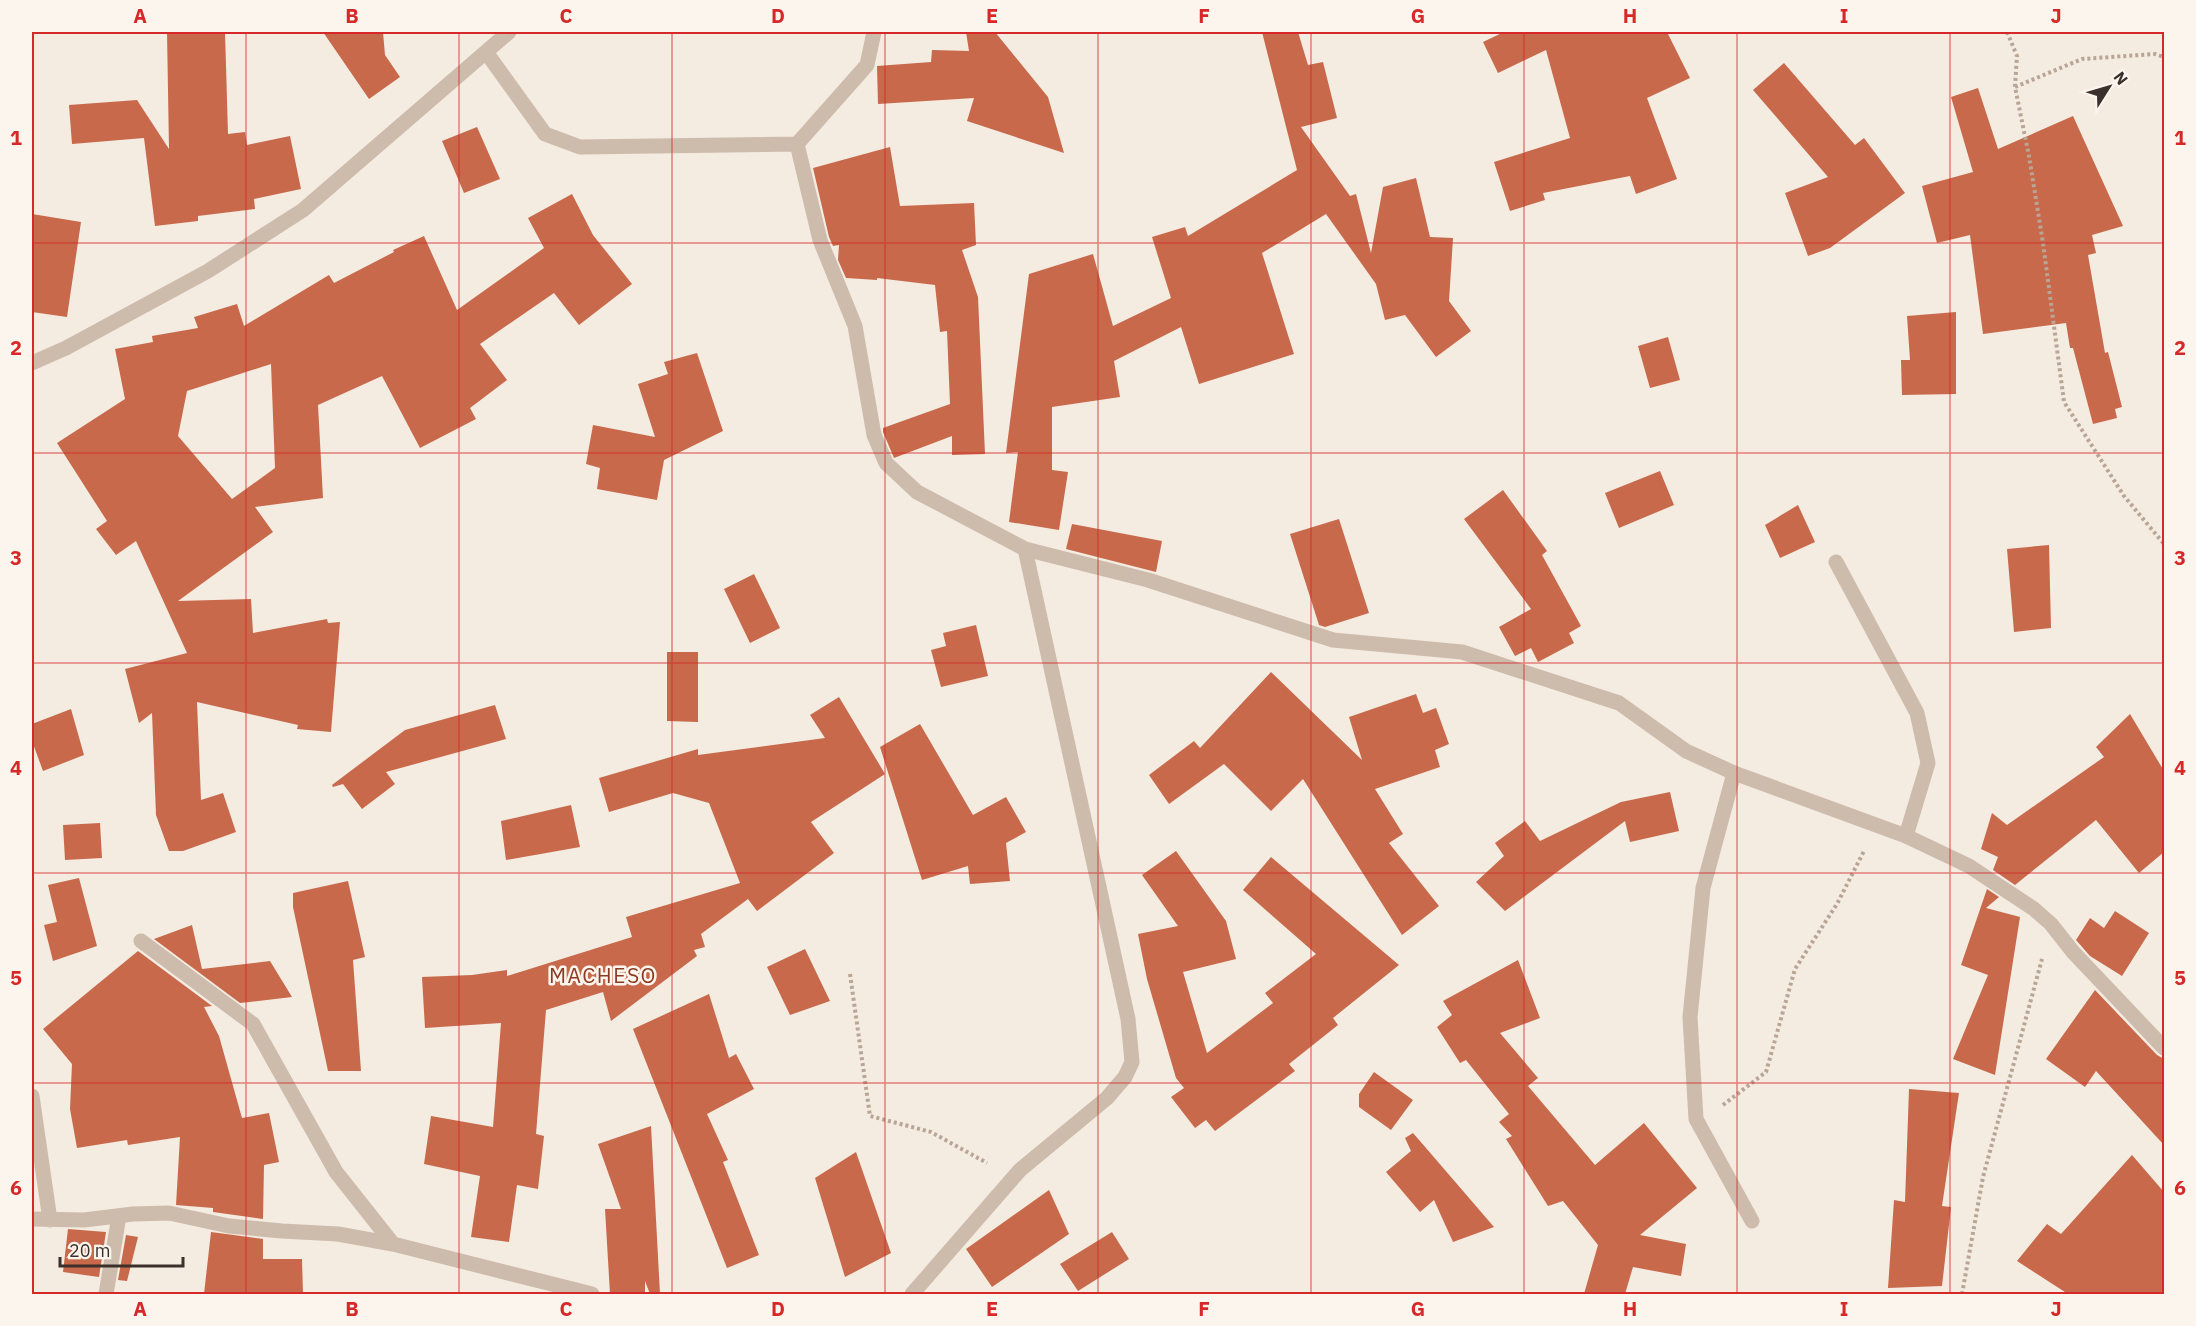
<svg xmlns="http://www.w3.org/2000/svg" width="2196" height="1326" viewBox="0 0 2196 1326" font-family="'IBM Plex Sans',sans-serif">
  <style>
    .building { fill: #c8694b; fill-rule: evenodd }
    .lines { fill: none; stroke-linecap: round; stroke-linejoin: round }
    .path { stroke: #b9a596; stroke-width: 4; stroke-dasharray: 3 3; stroke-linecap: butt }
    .lane { stroke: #cdbbac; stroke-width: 15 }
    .street { stroke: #cdbbac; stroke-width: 15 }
    .grid { fill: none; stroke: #d62828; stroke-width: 1.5; stroke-opacity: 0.55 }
    .labels { text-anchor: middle; stroke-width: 5; stroke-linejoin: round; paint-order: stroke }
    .quarter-label { font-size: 21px; letter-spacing: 1.5px; fill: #8c3b22; stroke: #fbf5ee }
    .neatline { fill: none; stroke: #d62828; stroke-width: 2 }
    .grid-label { font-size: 20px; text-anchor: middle; font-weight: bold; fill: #d62828 }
  </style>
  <rect width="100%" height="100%" fill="#f4ebe1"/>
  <path class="building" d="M 167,32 L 225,32 L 228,134 L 245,132 L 247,145 L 290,136 L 301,189 L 254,199 L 255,209 L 198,216 L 198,221 L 155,226 L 144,138 L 72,144 L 69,105 L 137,100 L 169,149 Z
    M 323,32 L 383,32 L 385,55 L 400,77 L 369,99 Z
    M 966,32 L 995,32 L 1048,97 L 1064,153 L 967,121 L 974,98 L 878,104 L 877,66 L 931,62 L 932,50 L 969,51 Z
    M 1262,32 L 1298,32 L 1308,65 L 1323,62 L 1337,118 L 1301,127 L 1350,196 L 1356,194 L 1371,253 L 1383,187 L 1416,178 L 1430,237 L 1453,238 L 1449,301 L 1471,331 L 1436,357 L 1405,315 L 1385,320 L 1376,284 L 1326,214 L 1262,253 L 1294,354 L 1199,384 L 1181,327 L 1114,361 L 1120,397 L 1052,407 L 1052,470 L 1068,472 L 1059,530 L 1009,522 L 1018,452 L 1006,453 L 1029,274 L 1093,254 L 1113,326 L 1171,298 L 1152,237 L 1185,227 L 1188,236 L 1297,170 Z
    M 1504,32 L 1667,32 L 1690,78 L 1647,98 L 1677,179 L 1636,194 L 1630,176 L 1543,193 L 1545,200 L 1510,211 L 1494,162 L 1570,138 L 1546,50 L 1498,73 L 1483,42 Z
    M 1784,63 L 1855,145 L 1864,138 L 1905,193 L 1830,248 L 1808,256 L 1785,193 L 1828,177 L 1753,90 Z
    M 1978,88 L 1998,149 L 2073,116 L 2123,226 L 2092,235 L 2096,253 L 2088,255 L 2105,353 L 2108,352 L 2122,407 L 2115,409 L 2117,418 L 2093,424 L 2073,348 L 2070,348 L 2066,323 L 1983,334 L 1970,235 L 1937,243 L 1922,186 L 1973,172 L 1951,97 Z
    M 477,127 L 500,179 L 464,193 L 442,141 Z
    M 890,147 L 900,206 L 974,203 L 976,245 L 962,250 L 978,297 L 985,454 L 952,455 L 952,436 L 894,458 L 883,432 L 883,428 L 950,404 L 947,331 L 940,332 L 935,285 L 877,278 L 877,280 L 846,278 L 838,260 L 839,245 L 833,246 L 829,237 L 813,168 Z
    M 572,194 L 593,235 L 632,284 L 579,325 L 554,293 L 480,344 L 507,380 L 470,408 L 476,419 L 420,448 L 382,376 L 318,405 L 323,498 L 255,507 L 273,532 L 178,601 L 251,599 L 253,633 L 327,619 L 328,623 L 340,622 L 331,732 L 297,729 L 298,725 L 197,702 L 201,800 L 223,793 L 236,832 L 183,851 L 169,851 L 156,815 L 152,713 L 139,723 L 125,669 L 187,653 L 136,541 L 116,555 L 96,529 L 107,521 L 57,443 L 125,399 L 115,349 L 153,342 L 152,336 L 198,328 L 194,317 L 237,304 L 244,326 L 329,275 L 334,283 L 394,252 L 393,250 L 424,236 L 457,310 L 544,248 L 528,218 ZM 271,364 L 275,468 L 232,499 L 178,436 L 187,391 Z
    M 32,214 L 81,222 L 67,317 L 32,312 Z
    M 1956,312 L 1956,394 L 1902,395 L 1901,360 L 1910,360 L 1907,316 Z
    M 1668,337 L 1680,380 L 1650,388 L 1638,346 Z
    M 697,353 L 723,431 L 664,460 L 657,500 L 597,489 L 600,468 L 586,464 L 593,425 L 655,437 L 638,384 L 668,374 L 664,362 Z
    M 1660,471 L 1674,505 L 1619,528 L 1605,493 Z
    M 1503,490 L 1547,551 L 1542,555 L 1581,626 L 1569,633 L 1574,643 L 1538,662 L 1531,648 L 1515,656 L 1499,627 L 1531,609 L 1464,519 Z
    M 1798,505 L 1815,542 L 1780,558 L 1765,525 Z
    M 1339,519 L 1369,613 L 1325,627 L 1319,625 L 1290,534 Z
    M 1072,524 L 1162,541 L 1156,572 L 1066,549 Z
    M 2049,545 L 2051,628 L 2014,632 L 2007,549 Z
    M 754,574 L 780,628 L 750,643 L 724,589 Z
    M 976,625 L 988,676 L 941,687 L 931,650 L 946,646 L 943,633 Z
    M 667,652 L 698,652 L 698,722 L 667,721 Z
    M 1271,672 L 1362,760 L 1349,717 L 1416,694 L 1423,713 L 1436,708 L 1449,744 L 1435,750 L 1440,767 L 1375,789 L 1403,834 L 1389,843 L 1439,906 L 1402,935 L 1303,779 L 1271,811 L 1224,764 L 1169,804 L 1149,775 L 1194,741 L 1200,748 Z
    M 839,697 L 885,774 L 811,822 L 834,853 L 757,911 L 748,899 L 701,934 L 705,947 L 694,950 L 697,956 L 611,1021 L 603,992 L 546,1010 L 536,1134 L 544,1136 L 538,1189 L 517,1185 L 509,1242 L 471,1237 L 480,1176 L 424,1164 L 431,1116 L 493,1127 L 501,1023 L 425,1028 L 422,977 L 472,975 L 507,970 L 507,976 L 632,937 L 626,917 L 740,883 L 709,803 L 673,793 L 609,812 L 599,778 L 698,749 L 698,755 L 825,738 L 810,715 Z
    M 495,705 L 506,739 L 386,772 L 395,784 L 362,809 L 343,784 L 333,787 L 332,785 L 405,730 Z
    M 71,709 L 84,755 L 43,771 L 32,741 L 32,724 Z
    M 2130,714 L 2164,771 L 2164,852 L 2139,873 L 2096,820 L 2015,885 L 1993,870 L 1998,857 L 1981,849 L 1992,813 L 2007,825 L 2104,757 L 2096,747 Z
    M 920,724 L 973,815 L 1006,797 L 1026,832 L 1006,843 L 1010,881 L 970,884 L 968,866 L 922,880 L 880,747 Z
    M 1670,792 L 1679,831 L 1630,842 L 1625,821 L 1505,911 L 1476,882 L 1504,856 L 1495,843 L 1525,821 L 1540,841 L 1621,802 Z
    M 571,805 L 580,847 L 506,860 L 501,821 Z
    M 100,823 L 102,858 L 65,860 L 63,825 Z
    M 1176,851 L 1226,921 L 1236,959 L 1183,972 L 1207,1053 L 1273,1003 L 1265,993 L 1316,954 L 1243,890 L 1271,857 L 1399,965 L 1333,1018 L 1338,1025 L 1289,1064 L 1295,1071 L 1215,1131 L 1206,1120 L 1195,1128 L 1171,1097 L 1184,1088 L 1176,1078 L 1147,979 L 1138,934 L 1178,926 L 1142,875 Z
    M 79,878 L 97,946 L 53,961 L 44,925 L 57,922 L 48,885 Z
    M 348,881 L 365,957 L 353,960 L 361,1071 L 328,1071 L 293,907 L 293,893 Z
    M 1987,889 L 1999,897 L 1986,908 L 2020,917 L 1995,1075 L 1953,1059 L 1988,975 L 1961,965 Z
    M 2115,911 L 2149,933 L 2122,976 L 2090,956 L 2076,940 L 2090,918 L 2104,928 Z
    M 192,925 L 202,969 L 270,961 L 292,997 L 240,1003 L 154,939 Z
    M 805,949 L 830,1001 L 790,1015 L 767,967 Z
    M 138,951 L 212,1006 L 204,1007 L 219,1036 L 242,1118 L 269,1113 L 279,1162 L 264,1165 L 263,1219 L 213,1212 L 213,1208 L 176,1205 L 180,1137 L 128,1145 L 127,1140 L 77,1148 L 70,1109 L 72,1064 L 43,1029 Z
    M 1518,960 L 1540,1018 L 1500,1033 L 1538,1078 L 1528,1086 L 1595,1165 L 1644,1123 L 1697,1188 L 1640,1235 L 1686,1244 L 1681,1276 L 1633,1267 L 1625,1294 L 1584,1294 L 1598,1245 L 1563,1201 L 1548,1206 L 1506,1139 L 1512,1136 L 1499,1122 L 1509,1114 L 1466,1060 L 1460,1063 L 1437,1027 L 1452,1015 L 1443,1001 Z
    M 2095,990 L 2157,1055 L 2164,1059 L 2164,1145 L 2096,1071 L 2085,1087 L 2046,1059 Z
    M 709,994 L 729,1058 L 736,1054 L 754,1089 L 707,1114 L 728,1160 L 723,1162 L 759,1255 L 727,1268 L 633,1029 Z
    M 1374,1072 L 1413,1100 L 1391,1130 L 1359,1107 L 1359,1094 Z
    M 1909,1089 L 1959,1093 L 1942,1206 L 1951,1207 L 1942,1286 L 1888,1288 L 1894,1200 L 1905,1202 Z
    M 651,1126 L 660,1294 L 650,1294 L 645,1281 L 645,1294 L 610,1294 L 605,1209 L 621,1209 L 598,1144 Z
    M 1413,1133 L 1426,1148 L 1494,1227 L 1453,1242 L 1434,1200 L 1420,1212 L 1386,1172 L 1411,1151 L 1405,1138 Z
    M 856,1152 L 891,1253 L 845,1277 L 815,1178 Z
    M 2132,1155 L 2164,1192 L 2164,1294 L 2068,1294 L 2017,1261 L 2047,1224 L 2061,1234 Z
    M 1049,1190 L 1069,1234 L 992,1287 L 966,1249 Z
    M 68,1229 L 106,1232 L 99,1277 L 63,1272 Z
    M 211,1232 L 263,1239 L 263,1259 L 302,1259 L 303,1294 L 204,1294 Z
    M 1112,1232 L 1129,1259 L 1078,1291 L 1060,1264 Z
    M 126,1235 L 138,1237 L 127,1281 L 118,1280 Z"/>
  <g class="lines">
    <path class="path" d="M 2007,32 L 2017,56 L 2015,87 L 2029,156 L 2043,243 L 2064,402 L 2124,496 L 2164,544
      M 2015,87 L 2082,59 L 2155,54 L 2164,57
      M 850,974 L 870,1116 L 931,1132 L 987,1163
      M 1723,1105 L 1766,1072 L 1795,969 L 1837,904 L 1864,851
      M 1962,1294 L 1983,1177 L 2042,959"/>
    <path class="lane" d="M 1836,562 L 1917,713 L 1928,763 L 1906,836
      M 1734,773 L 1703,888 L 1690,1017 L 1696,1119 L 1752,1221"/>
    <path class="street" d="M 486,52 L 545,134 L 580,147 L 797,144 L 867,65 L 874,32
      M 797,144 L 820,240 L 855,326 L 874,435 L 886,463 L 917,492 L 1025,549 L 1148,580 L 1333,640 L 1462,652 L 1619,703 L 1686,751 L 1734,773 L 1906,836 L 1969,866 L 2034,909 L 2051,924 L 2073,952 L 2164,1048
      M 32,363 L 66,348 L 208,271 L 303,210 L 509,32
      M 141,941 L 253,1024 L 336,1172 L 393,1244
      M 32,1096 L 50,1220
      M 32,1219 L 84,1220 L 133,1214 L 169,1213 L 229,1226 L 282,1231 L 338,1234 L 393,1244 L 592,1294
      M 106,1294 L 119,1216
      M 912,1294 L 1020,1170 L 1107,1098 L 1125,1077 L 1132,1062 L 1128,1019 L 1025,549"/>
  </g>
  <path class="grid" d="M 246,32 L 246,1294M 459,32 L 459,1294M 672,32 L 672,1294M 885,32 L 885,1294M 1098,32 L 1098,1294M 1311,32 L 1311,1294M 1524,32 L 1524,1294M 1737,32 L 1737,1294M 1950,32 L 1950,1294M 32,243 L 2164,243M 32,453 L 2164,453M 32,663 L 2164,663M 32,873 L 2164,873M 32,1083 L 2164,1083"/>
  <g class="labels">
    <g class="quarter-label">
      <text x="603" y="983">MACHESO</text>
    </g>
  </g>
  <rect width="2196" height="1326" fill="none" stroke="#fbf5ee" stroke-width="66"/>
  <g transform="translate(2109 87) rotate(53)" stroke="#fbf5ee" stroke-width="4.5" paint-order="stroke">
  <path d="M0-4.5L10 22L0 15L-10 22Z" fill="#3b302b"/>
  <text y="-9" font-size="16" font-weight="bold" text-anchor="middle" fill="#3b302b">N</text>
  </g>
  <path d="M60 1257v9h123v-9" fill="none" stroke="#3b302b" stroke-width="3"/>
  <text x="69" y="1257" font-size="18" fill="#3b302b" stroke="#fbf5ee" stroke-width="4.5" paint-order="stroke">20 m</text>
  <rect x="33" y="33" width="2130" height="1260" class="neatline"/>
  <g class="grid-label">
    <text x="140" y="23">A</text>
    <text x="352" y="23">B</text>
    <text x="566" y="23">C</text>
    <text x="778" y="23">D</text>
    <text x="992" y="23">E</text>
    <text x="1204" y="23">F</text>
    <text x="1418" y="23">G</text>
    <text x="1630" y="23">H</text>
    <text x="1844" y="23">I</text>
    <text x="2056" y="23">J</text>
    <text x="16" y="145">1</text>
    <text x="2180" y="145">1</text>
    <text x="16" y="355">2</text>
    <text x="2180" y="355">2</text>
    <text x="16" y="565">3</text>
    <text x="2180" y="565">3</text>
    <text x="16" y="775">4</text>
    <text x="2180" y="775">4</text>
    <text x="16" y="985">5</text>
    <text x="2180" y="985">5</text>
    <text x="16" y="1195">6</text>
    <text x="2180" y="1195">6</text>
    <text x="140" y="1316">A</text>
    <text x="352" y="1316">B</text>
    <text x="566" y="1316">C</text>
    <text x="778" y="1316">D</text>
    <text x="992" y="1316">E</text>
    <text x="1204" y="1316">F</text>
    <text x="1418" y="1316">G</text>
    <text x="1630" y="1316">H</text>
    <text x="1844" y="1316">I</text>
    <text x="2056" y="1316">J</text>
  </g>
</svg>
